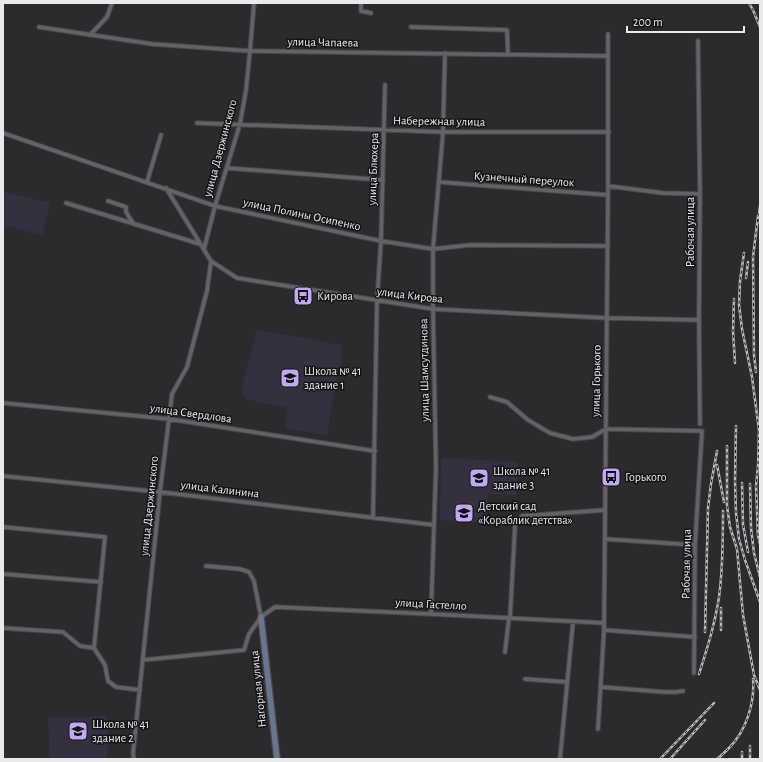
<svg xmlns="http://www.w3.org/2000/svg" width="763" height="762" viewBox="0 0 763 762" font-family="'Alegreya Sans',sans-serif">
  <style>
    .education { fill: #343040 }
    .lines { fill: none; stroke-linecap: round; stroke-linejoin: round }
    .street-casing { stroke: #474649; stroke-width: 5.5 }
    .secondary-casing { stroke: #474649; stroke-width: 8 }
    .street { stroke: #636266; stroke-width: 3.5 }
    .secondary { stroke: #68768d; stroke-width: 5.5 }
    .rail-casing { stroke: #bab9bc; stroke-width: 2.5 }
    .rail { stroke: #141315; stroke-width: 1; stroke-dasharray: 3; stroke-linecap: butt }
    .labels { text-anchor: middle; stroke-width: 3; stroke-linejoin: round; paint-order: stroke }
    .street-label { font-size: 12px; fill: #eae9ec; stroke: #141315 }
    .poi-label { font-size: 12px; fill: #eae9ec; stroke: #141315; text-anchor: start }
  </style>
  <rect width="100%" height="100%" fill="#2b2b2e"/>
  <path class="education" d="M 5,192 L 50,203 L 42,235 L 3,225 L 3,200 Z
    M 257,330 L 341,345 L 341,366 L 338,368 L 327,435 L 285,428 L 288,408 L 245,399 L 245,397 L 243,397 L 243,388 L 242,387 Z
    M 441,458 L 518,462 L 516,495 L 488,494 L 486,523 L 440,520 Z
    M 106,716 L 106,719 L 107,719 L 108,742 L 107,759 L 50,759 L 48,718 Z"/>
  <g class="lines">
    <g class="street-casing">
      <path id="street" d="M 361,3 L 361,11 L 371,13
        M 39,27 L 152,44 L 250,51 L 608,56
        M 411,27 L 507,30 L 508,54
        M 90,35 L 107,17 L 112,3
        M 698,41 L 700,194 L 699,320 L 700,424
        M 197,123 L 443,132 L 609,132
        M 3,133 L 215,206 L 381,241 L 433,249 L 470,245 L 608,246
        M 227,168 L 383,180
        M 147,182 L 161,135
        M 439,182 L 608,195
        M 608,186 L 663,193 L 700,194
        M 166,188 L 211,261 L 237,278 L 433,309 L 607,318 L 699,320
        M 108,201 L 126,207 L 126,212 L 133,223
        M 66,203 L 200,244
        M 204,249 L 215,206 L 240,124 L 246,90 L 250,51 L 254,3
        M 490,397 L 507,402 L 528,420 L 550,433 L 573,439 L 592,437 L 606,429 L 702,431 L 695,545 L 694,673
        M 3,403 L 169,419 L 375,451
        M 3,476 L 160,492 L 434,525
        M 373,518 L 377,301 L 381,241 L 385,85
        M 3,527 L 105,537 L 94,648
        M 605,539 L 695,545
        M 206,566 L 240,569 L 249,572 L 254,581 L 261,617
        M 3,574 L 101,582
        M 431,614 L 436,468 L 433,309 L 433,249 L 443,132 L 445,53
        M 510,618 L 515,526 L 516,521 L 522,516 L 605,510
        M 3,628 L 63,632 L 80,646 L 94,648 L 105,665 L 108,681 L 116,687 L 140,690
        M 604,630 L 695,637
        M 505,652 L 509,618
        M 143,660 L 244,650 L 249,634 L 261,617 L 275,607 L 431,614 L 604,623
        M 525,679 L 567,682
        M 601,687 L 664,692 L 676,692 L 683,691
        M 598,729 L 604,630 L 608,195 L 608,34
        M 134,759 L 133,754 L 160,492 L 169,419 L 172,394 L 187,367 L 207,291 L 211,261
        M 560,759 L 573,622"/>
    </g>
    <g class="secondary-casing">
      <path id="secondary" d="M 261,617 L 277,759"/>
    </g>
    <use href="#street" class="street"/>
    <use href="#secondary" class="secondary"/>
    <g class="rail-casing">
      <path id="rail" d="M 749,3 L 753,10 L 760,27
        M 758,222 L 760,206
        M 744,253 L 740,281 L 739,305 L 742,329 L 752,377 L 759,430 L 758,466 L 756,486 L 758,536 L 760,544
        M 746,278 L 748,262
        M 734,299 L 733,331 L 735,363
        M 756,372 L 754,355 L 753,257 L 758,216
        M 736,426 L 735,481 L 736,513 L 739,539 L 745,560 L 760,602
        M 727,446 L 727,506 L 730,527 L 737,549 L 743,615 L 754,675 L 760,690
        M 717,465 L 724,502
        M 742,483 L 743,525 L 748,552
        M 750,484 L 751,528 L 754,553 L 760,577
        M 721,608 L 721,630
        M 705,632 L 708,508 L 711,484 L 717,451
        M 699,674 C 707,649 715,624 719,597 C 723,569 723,540 723,511
        M 750,746 L 750,759
        M 742,752 L 742,759
        M 660,759 L 714,703
        M 670,759 L 705,720
        M 717,759 C 721,756 725,752 729,748 C 746,731 755,703 753,679"/>
    </g>
    <use href="#rail" class="rail"/>
  </g>
  <defs>
    <g id="bus-square" transform="scale(1)"><rect x="-9" y="-9" width="18" height="18" rx="4" fill="#c1a8f3" stroke="#141315"/><path d="M-5-6H5V4H4V6H2V4H-2V6H-4V4H-5ZM-3.5-4V0h7V-4ZM-3.5 1.2v1.5H-2V1.2ZM2 1.2v1.5H3.5V1.2Z" fill="#111"/></g>
    <g id="school-square" transform="scale(1)"><rect x="-9" y="-9" width="18" height="18" rx="4" fill="#c1a8f3" stroke="#141315"/><path d="M0-5L7-2L0 1L-7-2ZM-4 1L0 2.5L4 1V4Q0 6-4 4Z" fill="#111"/></g>
  </defs>
  <g fill-rule="evenodd">
    <use href="#bus-square" x="303" y="296"/>
    <use href="#school-square" x="290" y="378"/>
    <use href="#bus-square" x="611" y="477"/>
    <use href="#school-square" x="479" y="478"/>
    <use href="#school-square" x="464" y="513"/>
    <use href="#school-square" x="78" y="731"/>
  </g>
  <g class="labels">
    <g class="street-label">
      <text transform="translate(323 42) rotate(1)" y="4">улица Чапаева</text>
      <text transform="translate(439 121) rotate(1)" y="4">Набережная улица</text>
      <text transform="translate(220 148) rotate(-75)" y="4">улица Дзержинского</text>
      <text transform="translate(373 169) rotate(-88)" y="4">улица Блюхера</text>
      <text transform="translate(524 179) rotate(4)" y="4">Кузнечный переулок</text>
      <text transform="translate(302 214) rotate(12)" y="4">улица Полины Осипенко</text>
      <text transform="translate(690 232) rotate(-90)" y="4">Рабочая улица</text>
      <text transform="translate(410 295) rotate(7)" y="4">улица Кирова</text>
      <text transform="translate(424 370) rotate(-91)" y="4">улица Шамсутдинова</text>
      <text transform="translate(596 381) rotate(-89)" y="4">улица Горького</text>
      <text transform="translate(191 413) rotate(8)" y="4">улица Свердлова</text>
      <text transform="translate(220 489) rotate(7)" y="4">улица Калинина</text>
      <text transform="translate(149 506) rotate(-84)" y="4">улица Дзержинского</text>
      <text transform="translate(686 564) rotate(-89)" y="4">Рабочая улица</text>
      <text transform="translate(431 604) rotate(3)" y="4">улица Гастелло</text>
      <text transform="translate(258 689) rotate(-96)" y="4">Нагорная улица</text>
    </g>
    <g class="poi-label">
      <text x="317" y="300">Кирова</text>
      <text x="304" y="375">Школа № 41<tspan x="304" dy="14">здание 1</tspan></text>
      <text x="493" y="475">Школа № 41<tspan x="493" dy="14">здание 3</tspan></text>
      <text x="625" y="481">Горького</text>
      <text x="478" y="510">Детский сад<tspan x="478" dy="14">«Кораблик детства»</tspan></text>
      <text x="92" y="728">Школа № 41<tspan x="92" dy="14">здание 2</tspan></text>
    </g>
  </g>
  <rect width="763" height="762" fill="none" stroke="#eae9ec" stroke-width="8"/>
  <path d="M627 26v6h117v-6" fill="none" stroke="#eae9ec" stroke-width="2"/>
  <text x="633" y="26" font-size="12" fill="#eae9ec" stroke="#141315" stroke-width="3" paint-order="stroke">200 m</text>
</svg>
